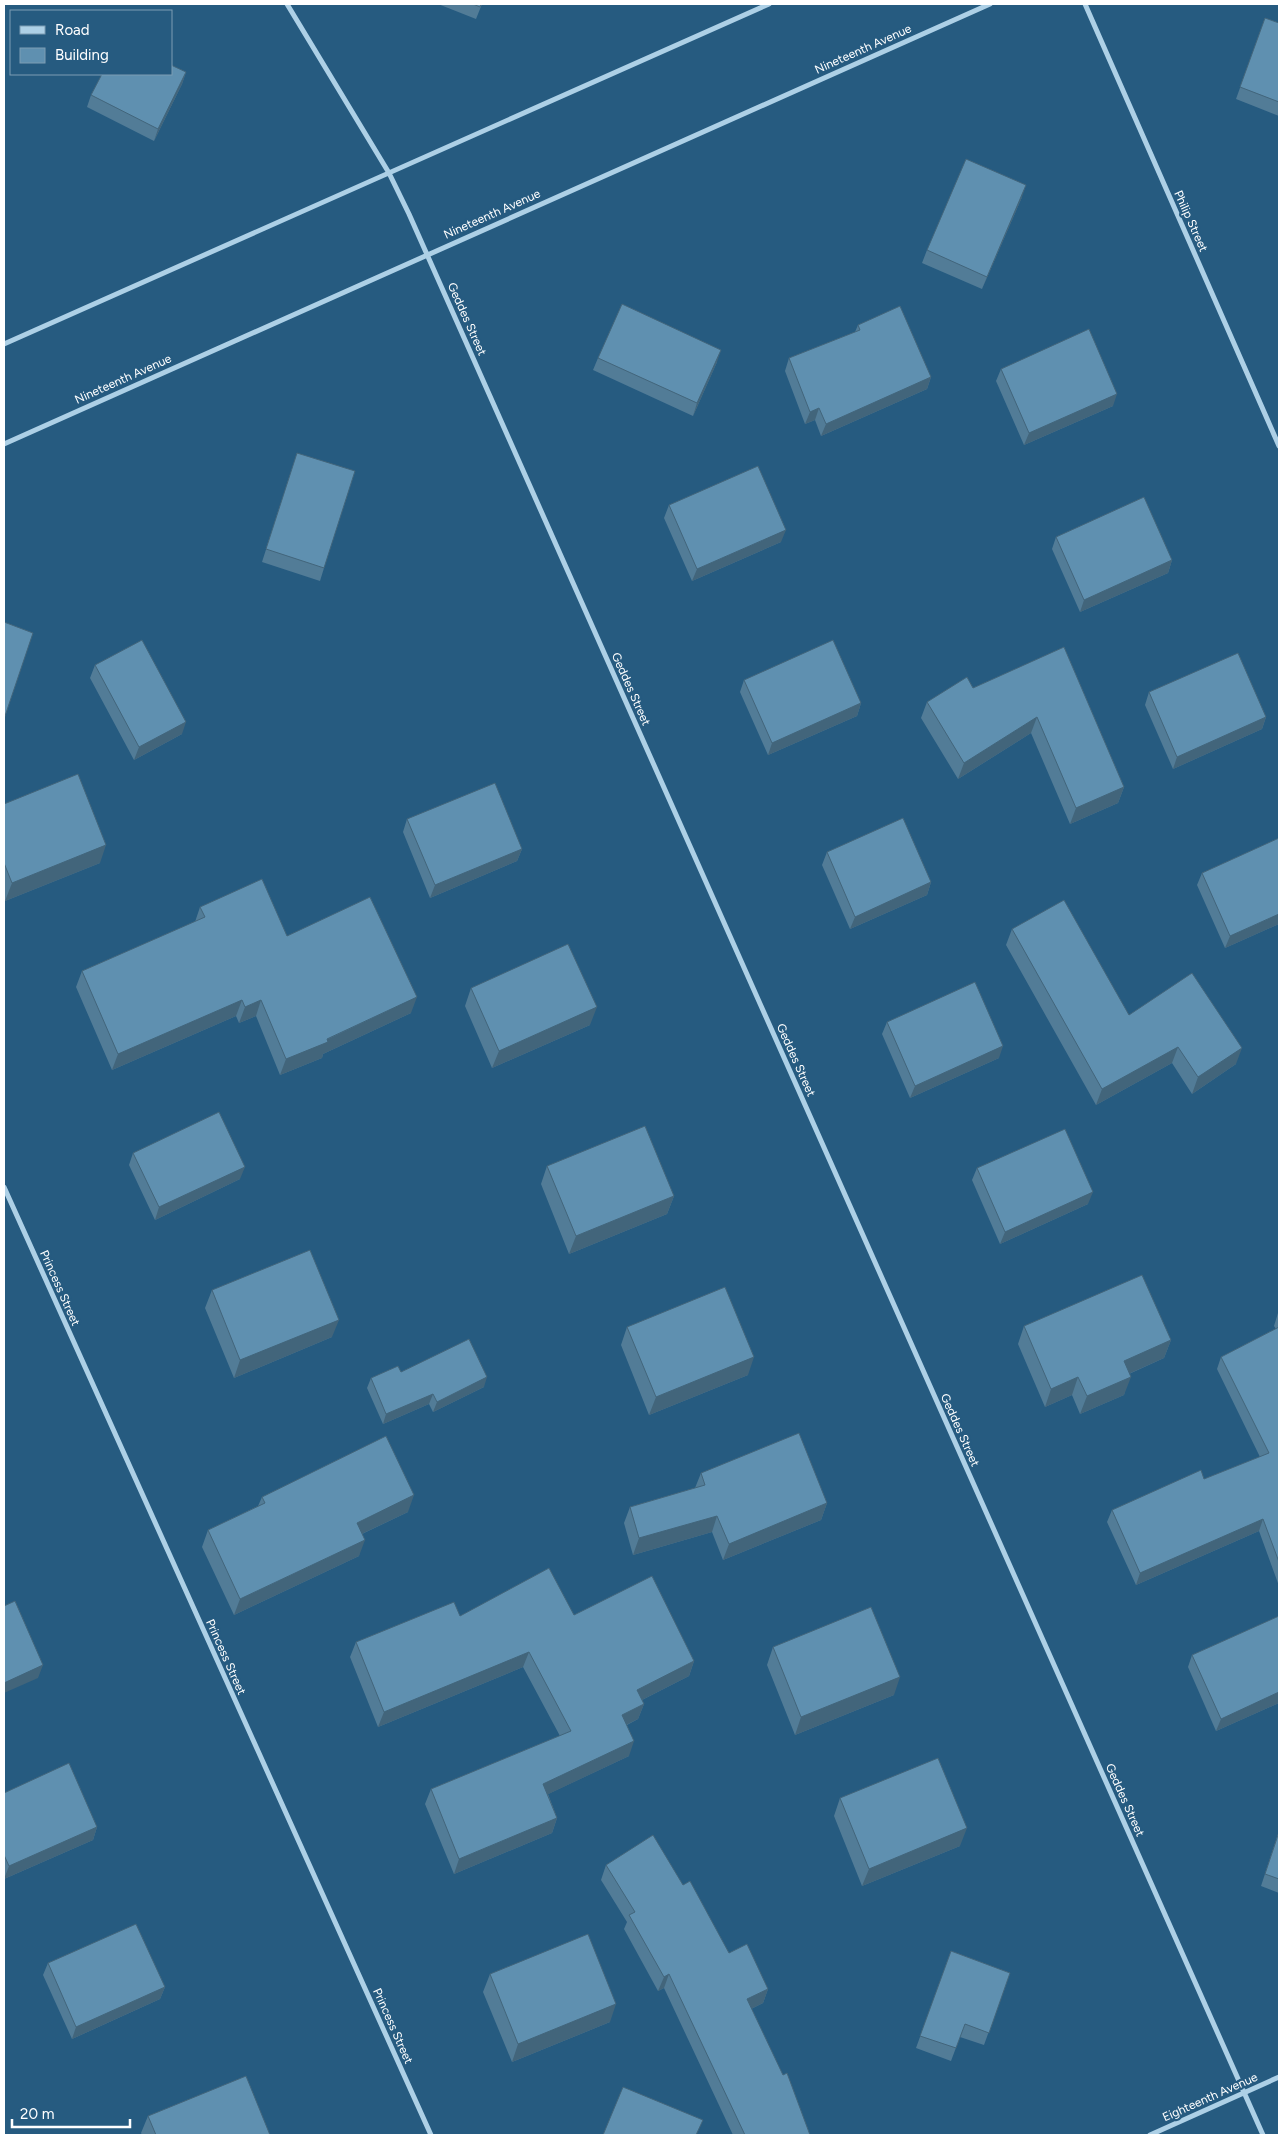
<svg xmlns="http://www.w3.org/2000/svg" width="1283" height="2139" viewBox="0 0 1283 2139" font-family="Figtree,sans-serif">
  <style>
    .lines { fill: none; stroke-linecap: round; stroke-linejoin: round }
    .minor { stroke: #add0e6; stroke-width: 5 }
    .wall { fill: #527c97 }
    .shaded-wall { fill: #42657b }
    .building { fill: #5f90b0; stroke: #42657b }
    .labels { text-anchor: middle; stroke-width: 4.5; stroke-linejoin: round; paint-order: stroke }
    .street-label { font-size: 12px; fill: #fff; stroke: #265b80 }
  </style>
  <rect width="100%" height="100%" fill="#265b80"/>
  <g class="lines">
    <path class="minor" d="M 287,4 L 389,173 L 409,214 L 1263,2135
      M 1085,4 L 1279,446
      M 4,344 L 769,4
      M 4,444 L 990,4
      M 4,1187 L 431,2135
      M 1150,2135 L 1279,2077"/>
  </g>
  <path class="wall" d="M 438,4 L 482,4 L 476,19 Z
    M 1265,18 L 1279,23 L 1279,116 L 1236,99 Z
    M 186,72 L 182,84 L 154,141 L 87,107 L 91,95 Z
    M 1022,197 L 982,289 L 922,263 L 927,250 Z
    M 858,325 L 931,377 L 927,389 L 821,436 L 815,420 L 805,424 L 785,371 L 789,358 L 855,332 Z
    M 598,358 L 717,362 L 693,416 L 593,370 Z
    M 1001,369 L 1113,406 L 1024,445 L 996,381 Z
    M 297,453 L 324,568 L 320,581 L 262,562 Z
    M 669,505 L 781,542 L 692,581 L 664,518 Z
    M 1056,537 L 1172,560 L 1168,573 L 1080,612 L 1052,549 Z
    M 1064,647 L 1124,787 L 1118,803 L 1070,824 L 1031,733 L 958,779 L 921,718 L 927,702 L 973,688 Z
    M 95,665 L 182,734 L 134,760 L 90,678 Z
    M 744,680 L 861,703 L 857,716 L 768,755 L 740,692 Z
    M 1149,692 L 1266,717 L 1262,729 L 1173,769 L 1145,705 Z
    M 4,804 L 100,863 L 5,901 L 4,897 Z
    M 407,819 L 522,849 L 517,861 L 430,898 L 403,832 Z
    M 1279,838 L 1279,924 L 1225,948 L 1197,885 L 1202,873 Z
    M 827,852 L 931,882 L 927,895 L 850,929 L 822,865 Z
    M 200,907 L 287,936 L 411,1013 L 323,1054 L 322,1058 L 280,1075 L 256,1016 L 239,1023 L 236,1016 L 112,1070 L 76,987 L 82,971 L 195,922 Z
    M 1012,929 L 1129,1015 L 1236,1064 L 1192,1094 L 1172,1063 L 1096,1105 L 1006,945 Z
    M 471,988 L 590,1025 L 492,1068 L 465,1006 Z
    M 887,1022 L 999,1058 L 910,1098 L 882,1034 Z
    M 133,1153 L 240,1179 L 155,1220 L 129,1165 Z
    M 547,1166 L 674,1196 L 667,1214 L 569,1254 L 541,1184 Z
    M 977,1168 L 1088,1204 L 1000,1244 L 972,1180 Z
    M 212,1290 L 332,1337 L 234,1378 L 205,1308 Z
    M 1278,1313 L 1279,1313 L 1279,1586 L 1259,1531 L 1136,1585 L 1107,1522 L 1112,1510 L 1204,1479 L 1260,1457 L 1217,1369 L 1221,1357 L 1276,1329 L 1274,1326 Z
    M 1024,1326 L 1171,1340 L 1164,1358 L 1129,1374 L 1124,1395 L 1080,1414 L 1072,1395 L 1045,1407 L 1018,1344 Z
    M 627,1327 L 748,1375 L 649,1415 L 621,1345 Z
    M 401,1372 L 484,1387 L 433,1412 L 429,1404 L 383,1424 L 367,1388 L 371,1378 Z
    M 701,1473 L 827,1503 L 821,1520 L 723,1560 L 712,1532 L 633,1555 L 624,1523 L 630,1507 L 695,1488 Z
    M 262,1497 L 408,1512 L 362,1534 L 359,1556 L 234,1615 L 202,1547 L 208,1530 L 258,1506 Z
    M 574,1615 L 694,1661 L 689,1676 L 642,1700 L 644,1704 L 638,1719 L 627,1725 L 629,1756 L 548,1794 L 557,1818 L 552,1833 L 454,1874 L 425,1804 L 431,1789 L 560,1736 L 523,1667 L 378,1727 L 350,1657 L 356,1642 L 460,1616 Z
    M 1279,1616 L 1279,1703 L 1216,1731 L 1188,1667 L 1192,1655 Z
    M 773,1647 L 894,1695 L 795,1735 L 767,1665 Z
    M 4,1793 L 97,1827 L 93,1840 L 4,1879 Z
    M 840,1798 L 960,1846 L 862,1886 L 834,1816 Z
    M 1279,1831 L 1279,1893 L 1261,1886 Z
    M 606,1865 L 683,1885 L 729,1953 L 768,1989 L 763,2003 L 751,2009 L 810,2135 L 733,2135 L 664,1988 L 658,1991 L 624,1929 L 627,1922 L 601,1880 Z
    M 951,1951 L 1010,1973 L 984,2045 L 960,2037 L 951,2061 L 916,2048 Z
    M 48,1963 L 165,1987 L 160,1999 L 72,2039 L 43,1975 Z
    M 490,1974 L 610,2022 L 512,2062 L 483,1992 Z
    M 148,2116 L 270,2135 L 142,2135 L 141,2133 Z"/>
  <path class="shaded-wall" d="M 186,72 L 182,84 L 154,141 L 158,129 Z
    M 1026,185 L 1022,197 L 982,289 L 987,277 Z
    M 721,350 L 717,362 L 693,416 L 697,403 Z
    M 931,377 L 927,389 L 821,436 L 826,424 Z
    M 1117,394 L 1113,406 L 1024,445 L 1029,433 Z
    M 819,408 L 815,420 L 805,424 L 810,412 Z
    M 786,530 L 781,542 L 692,581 L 697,569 Z
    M 1172,560 L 1168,573 L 1080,612 L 1084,600 Z
    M 861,703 L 857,716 L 768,755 L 772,743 Z
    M 1037,717 L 1031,733 L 958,779 L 964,763 Z
    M 1266,717 L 1262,729 L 1173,769 L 1177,757 Z
    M 186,722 L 182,734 L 134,760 L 139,747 Z
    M 1124,787 L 1118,803 L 1070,824 L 1076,808 Z
    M 106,845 L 100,863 L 5,901 L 12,883 Z
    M 522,849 L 517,861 L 430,898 L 435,885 Z
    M 931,882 L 927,895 L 850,929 L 855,917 Z
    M 1279,914 L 1279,924 L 1225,948 L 1230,936 Z
    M 417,997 L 411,1013 L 323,1054 L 322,1058 L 280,1075 L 286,1059 Z
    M 242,1000 L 236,1016 L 112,1070 L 118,1054 Z
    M 261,1000 L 256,1016 L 239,1023 L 245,1007 Z
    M 597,1007 L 590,1025 L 492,1068 L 499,1051 Z
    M 1003,1046 L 999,1058 L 910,1098 L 915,1086 Z
    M 1178,1047 L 1172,1063 L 1096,1105 L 1102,1089 Z
    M 1242,1048 L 1236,1064 L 1192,1094 L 1198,1077 Z
    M 245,1167 L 240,1179 L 155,1220 L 159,1207 Z
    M 1093,1192 L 1088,1204 L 1000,1244 L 1005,1232 Z
    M 674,1196 L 667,1214 L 569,1254 L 576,1236 Z
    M 339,1320 L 332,1337 L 234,1378 L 240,1360 Z
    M 1171,1340 L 1164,1358 L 1117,1379 L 1124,1361 Z
    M 754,1357 L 748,1375 L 649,1415 L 656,1397 Z
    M 487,1377 L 484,1387 L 433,1412 L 437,1402 Z
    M 1078,1377 L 1072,1395 L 1045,1407 L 1051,1389 Z
    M 1131,1377 L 1124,1395 L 1080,1414 L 1087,1396 Z
    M 433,1394 L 429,1404 L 383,1424 L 386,1414 Z
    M 414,1495 L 408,1512 L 351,1539 L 357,1523 Z
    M 827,1503 L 821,1520 L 723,1560 L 729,1544 Z
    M 717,1516 L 712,1532 L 633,1555 L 639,1538 Z
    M 1263,1519 L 1259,1531 L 1136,1585 L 1140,1573 Z
    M 365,1540 L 359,1556 L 234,1615 L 240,1599 Z
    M 529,1652 L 523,1667 L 378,1727 L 384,1712 Z
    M 694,1661 L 689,1676 L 632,1705 L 637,1690 Z
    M 43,1665 L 38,1678 L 4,1693 L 4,1683 Z
    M 900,1677 L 894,1695 L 795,1735 L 801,1717 Z
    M 1279,1692 L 1279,1703 L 1216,1731 L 1221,1719 Z
    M 644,1704 L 638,1719 L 616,1730 L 622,1715 Z
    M 634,1741 L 629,1756 L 538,1799 L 543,1784 Z
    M 557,1818 L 552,1833 L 454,1874 L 459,1859 Z
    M 97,1827 L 93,1840 L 4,1879 L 9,1866 Z
    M 967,1828 L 960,1846 L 862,1886 L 869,1869 Z
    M 669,1974 L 664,1988 L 658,1991 L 664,1977 Z
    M 165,1987 L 160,1999 L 72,2039 L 76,2027 Z
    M 768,1989 L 763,2003 L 741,2014 L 747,1999 Z
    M 616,2004 L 610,2022 L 512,2062 L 518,2044 Z"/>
  <path class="building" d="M 473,4 L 481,4 L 480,7 Z
    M 1265,18 L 1279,23 L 1279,102 L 1240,87 Z
    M 171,65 L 186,72 L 158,129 L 91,95 L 102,74 L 171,74 Z
    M 966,159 L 1026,185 L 987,277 L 927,250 Z
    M 622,304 L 721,350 L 697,403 L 598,358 Z
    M 900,306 L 931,377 L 826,424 L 819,408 L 810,412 L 789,358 L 860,330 L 858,325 Z
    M 1089,329 L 1117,394 L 1029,433 L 1001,369 Z
    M 297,453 L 355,471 L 324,568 L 266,549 Z
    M 758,466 L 786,530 L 697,569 L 669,505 Z
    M 1144,497 L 1172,560 L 1084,600 L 1056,537 Z
    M 4,622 L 33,633 L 4,719 Z
    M 142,640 L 186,722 L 139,747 L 95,665 Z
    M 833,640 L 861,703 L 772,743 L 744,680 Z
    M 1064,647 L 1124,787 L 1076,808 L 1037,717 L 964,763 L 927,702 L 967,677 L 973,688 Z
    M 1238,653 L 1266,717 L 1177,757 L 1149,692 Z
    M 78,774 L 106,845 L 12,883 L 4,863 L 4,804 Z
    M 495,783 L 522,849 L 435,885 L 407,819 Z
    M 903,818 L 931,882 L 855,917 L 827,852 Z
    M 1279,838 L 1279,914 L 1230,936 L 1202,873 Z
    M 262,879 L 287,936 L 370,897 L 417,997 L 327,1039 L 328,1042 L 286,1059 L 261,1000 L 245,1007 L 242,1000 L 118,1054 L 82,971 L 205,917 L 200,907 Z
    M 1064,900 L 1129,1015 L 1192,973 L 1242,1048 L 1198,1077 L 1178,1047 L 1102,1089 L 1012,929 Z
    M 568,944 L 597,1007 L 499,1051 L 471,988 Z
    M 975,982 L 1003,1046 L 915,1086 L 887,1022 Z
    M 219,1112 L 245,1167 L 159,1207 L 133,1153 Z
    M 645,1126 L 674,1196 L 576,1236 L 547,1166 Z
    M 1065,1129 L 1093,1192 L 1005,1232 L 977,1168 Z
    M 310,1250 L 339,1320 L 240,1360 L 212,1290 Z
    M 1142,1275 L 1171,1340 L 1124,1361 L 1131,1377 L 1087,1396 L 1078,1377 L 1051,1389 L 1024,1326 Z
    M 725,1287 L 754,1357 L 656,1397 L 627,1327 Z
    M 1279,1327 L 1279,1562 L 1263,1519 L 1140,1573 L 1112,1510 L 1201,1470 L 1204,1479 L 1269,1453 L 1221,1357 Z
    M 469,1339 L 487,1377 L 437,1402 L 433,1394 L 386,1414 L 371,1378 L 398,1366 L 401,1372 Z
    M 799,1433 L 827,1503 L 729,1544 L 717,1516 L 639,1538 L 630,1507 L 705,1485 L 701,1473 Z
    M 386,1436 L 414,1495 L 357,1523 L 365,1540 L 240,1599 L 208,1530 L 265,1503 L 262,1497 Z
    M 549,1568 L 574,1615 L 652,1576 L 694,1661 L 637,1690 L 644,1704 L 622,1715 L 634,1741 L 543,1784 L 557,1818 L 459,1859 L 431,1789 L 571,1731 L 529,1652 L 384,1712 L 356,1642 L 454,1602 L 460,1616 Z
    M 15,1601 L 43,1665 L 4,1683 L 4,1606 Z
    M 871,1607 L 900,1677 L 801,1717 L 773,1647 Z
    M 1279,1616 L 1279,1692 L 1221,1719 L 1192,1655 Z
    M 938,1758 L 967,1828 L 869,1869 L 840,1798 Z
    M 69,1763 L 97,1827 L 9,1866 L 4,1855 L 4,1793 Z
    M 1279,1832 L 1279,1879 L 1265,1874 Z
    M 653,1835 L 683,1885 L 690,1881 L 729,1953 L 747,1944 L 768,1989 L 747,1999 L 783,2075 L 787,2073 L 810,2135 L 745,2135 L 669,1974 L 664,1977 L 629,1915 L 635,1912 L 606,1865 Z
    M 136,1924 L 165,1987 L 76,2027 L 48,1963 Z
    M 588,1934 L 616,2004 L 518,2044 L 490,1974 Z
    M 951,1951 L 1010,1973 L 989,2033 L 965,2024 L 956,2048 L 920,2036 Z
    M 246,2076 L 270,2135 L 156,2135 L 148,2116 Z
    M 623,2087 L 703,2120 L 696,2135 L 603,2135 Z"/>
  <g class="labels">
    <g class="street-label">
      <text transform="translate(863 49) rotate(-24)" y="4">Nineteenth Avenue</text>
      <text transform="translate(492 214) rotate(-24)" y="4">Nineteenth Avenue</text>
      <text transform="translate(1191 221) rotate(66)" y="4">Philip Street</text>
      <text transform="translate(467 319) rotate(66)" y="4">Geddes Street</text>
      <text transform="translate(123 379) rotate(-24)" y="4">Nineteenth Avenue</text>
      <text transform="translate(631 689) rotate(66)" y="4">Geddes Street</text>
      <text transform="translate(796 1060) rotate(66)" y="4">Geddes Street</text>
      <text transform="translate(60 1288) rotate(66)" y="4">Princess Street</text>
      <text transform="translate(960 1430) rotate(66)" y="4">Geddes Street</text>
      <text transform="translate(226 1657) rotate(66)" y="4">Princess Street</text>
      <text transform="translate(1125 1800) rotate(66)" y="4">Geddes Street</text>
      <text transform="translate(393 2026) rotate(66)" y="4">Princess Street</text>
      <text transform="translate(1210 2097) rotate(-24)" y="4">Eighteenth Avenue</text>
    </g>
  </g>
  <rect width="1283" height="2139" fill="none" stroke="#ffffff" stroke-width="10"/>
  <rect x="10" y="10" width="162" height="65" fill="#265b80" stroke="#7d9db3"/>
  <rect x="20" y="26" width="25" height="8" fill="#add0e6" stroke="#7d9db3"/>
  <text x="55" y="35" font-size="15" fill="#ffffff">Road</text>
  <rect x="20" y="48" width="25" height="15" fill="#5f90b0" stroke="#7d9db3"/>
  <text x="55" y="60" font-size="15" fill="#ffffff">Building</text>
  <path d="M12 2119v8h118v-8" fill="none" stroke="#ffffff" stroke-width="2.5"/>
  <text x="20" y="2119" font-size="15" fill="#ffffff" stroke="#265b80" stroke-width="4" paint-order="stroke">20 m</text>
</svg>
